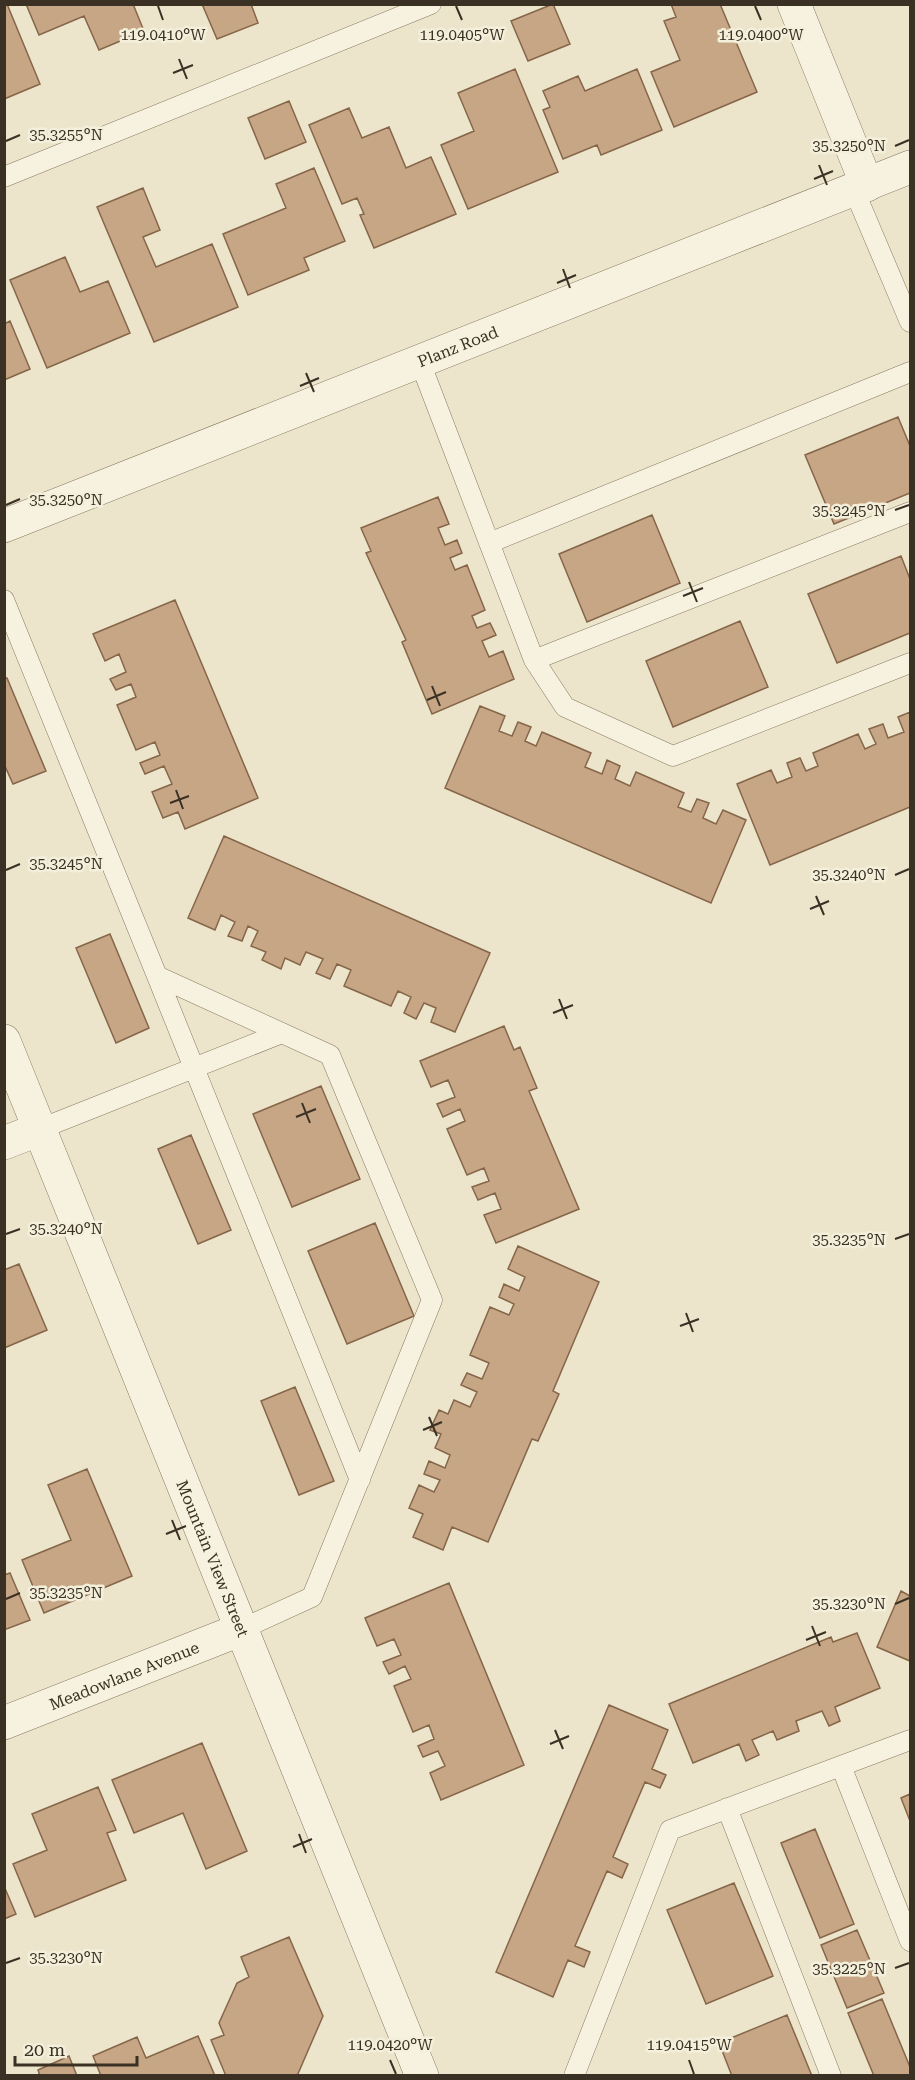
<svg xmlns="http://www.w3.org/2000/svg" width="915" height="2080" viewBox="0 0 915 2080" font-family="'Roboto Serif',serif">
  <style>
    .building { fill: #c7a685; stroke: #856649; stroke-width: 1.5 }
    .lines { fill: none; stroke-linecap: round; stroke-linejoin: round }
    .service-casing { stroke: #887961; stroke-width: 21 }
    .minor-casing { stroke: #887961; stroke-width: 34 }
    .tertiary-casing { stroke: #887961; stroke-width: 34 }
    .service { stroke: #f7f2df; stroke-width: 20 }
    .minor { stroke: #f7f2df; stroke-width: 33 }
    .tertiary { stroke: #f7f2df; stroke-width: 33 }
    .ticks { fill: none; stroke: #3a3023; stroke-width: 2 }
    .labels { text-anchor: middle; stroke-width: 5; stroke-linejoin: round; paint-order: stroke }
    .street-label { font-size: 16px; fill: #3a3023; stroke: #f4efdb }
    .ticks-label { font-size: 15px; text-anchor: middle; fill: #3a3023; stroke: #f4efdb; stroke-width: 5; stroke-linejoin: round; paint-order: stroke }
  </style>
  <rect width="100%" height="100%" fill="#ece5cc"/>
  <path class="building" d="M 4,4 L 7,4 L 40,84 L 4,99 Z
    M 26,4 L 133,4 L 144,31 L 99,50 L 84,16 L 39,35 Z
    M 202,4 L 251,4 L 258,23 L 217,39 Z
    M 553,4 L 570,44 L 528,61 L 511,21 Z
    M 671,4 L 720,4 L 757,92 L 674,127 L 651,72 L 680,60 L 664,21 L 676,17 Z
    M 515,69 L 558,172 L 468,209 L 441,145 L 474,131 L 458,93 Z
    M 637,69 L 662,130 L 601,155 L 597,145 L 563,159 L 543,110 L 550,107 L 543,91 L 578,76 L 585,91 Z
    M 289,101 L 306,142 L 265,159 L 248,118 Z
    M 349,108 L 362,138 L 389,127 L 406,168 L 431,157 L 456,214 L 374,248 L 360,215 L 364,214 L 357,198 L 342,204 L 309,125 Z
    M 314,168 L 345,241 L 304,258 L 309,270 L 248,295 L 223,234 L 286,208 L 276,184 Z
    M 143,188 L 160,230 L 143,237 L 156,267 L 212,244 L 238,307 L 154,342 L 97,207 Z
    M 65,257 L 80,292 L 108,281 L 130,333 L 47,368 L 10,280 Z
    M 10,321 L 30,369 L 4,380 L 4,324 Z
    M 898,417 L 910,446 L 910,493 L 834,524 L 805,455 Z
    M 438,497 L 449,524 L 438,528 L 445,545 L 457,540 L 462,553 L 450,558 L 455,570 L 467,565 L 485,610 L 472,616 L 477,628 L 490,623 L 496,635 L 482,641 L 489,657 L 503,651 L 514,679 L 432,714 L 402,642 L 406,640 L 366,553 L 371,551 L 361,528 Z
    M 652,515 L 680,583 L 587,622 L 559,554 Z
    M 901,556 L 910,579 L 910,633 L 837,663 L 808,594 Z
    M 175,600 L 258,798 L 185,829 L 178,812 L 163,818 L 152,792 L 172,784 L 164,766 L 145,774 L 140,763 L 160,755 L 155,742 L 136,750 L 117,705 L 136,697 L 131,684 L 116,690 L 110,679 L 126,672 L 119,654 L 105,661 L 93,634 Z
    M 740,621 L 768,687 L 673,727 L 646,661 Z
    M 4,678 L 7,678 L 46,771 L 13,784 L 4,764 Z
    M 480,706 L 505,716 L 499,731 L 512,736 L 518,722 L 531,727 L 525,741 L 536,746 L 542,732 L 591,753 L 585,767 L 602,774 L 607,760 L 620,766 L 615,779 L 630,786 L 636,772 L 684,793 L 678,807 L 691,812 L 697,799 L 709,803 L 703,818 L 716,824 L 723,810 L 746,820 L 711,903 L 445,788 Z
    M 910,712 L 910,807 L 770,865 L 737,784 L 771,770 L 777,783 L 792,777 L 787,763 L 800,758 L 806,771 L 818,766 L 813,753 L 858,734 L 865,749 L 876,744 L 869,729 L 883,724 L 888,738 L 904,732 L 898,717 Z
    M 224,836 L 490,953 L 455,1032 L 431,1022 L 436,1008 L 424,1003 L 416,1019 L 404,1013 L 411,997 L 398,991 L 391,1006 L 344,986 L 351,970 L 337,964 L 330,979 L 316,973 L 323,959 L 306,952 L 300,965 L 285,958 L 281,969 L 262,960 L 266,952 L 251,946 L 258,931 L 248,926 L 242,941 L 228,936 L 235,922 L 221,915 L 215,930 L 188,918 Z
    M 110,934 L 149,1028 L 116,1043 L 76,948 Z
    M 504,1026 L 514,1050 L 520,1047 L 537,1088 L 529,1091 L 579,1209 L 496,1243 L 484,1215 L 501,1209 L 495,1193 L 478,1200 L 472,1187 L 489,1181 L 484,1168 L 467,1175 L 447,1129 L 465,1121 L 460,1109 L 443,1117 L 437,1104 L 455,1097 L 448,1080 L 431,1087 L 420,1061 Z
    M 321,1086 L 360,1179 L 292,1207 L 253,1114 Z
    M 191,1135 L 231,1230 L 198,1244 L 158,1149 Z
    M 375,1223 L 414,1316 L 347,1344 L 308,1251 Z
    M 518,1246 L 599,1282 L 553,1391 L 559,1394 L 538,1441 L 532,1439 L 488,1542 L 452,1527 L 443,1550 L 413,1537 L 423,1514 L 409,1508 L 419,1485 L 434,1492 L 440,1480 L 424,1474 L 429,1461 L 445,1468 L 450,1455 L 435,1448 L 441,1434 L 430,1430 L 439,1410 L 448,1414 L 454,1400 L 470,1407 L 477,1392 L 461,1385 L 467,1373 L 482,1379 L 489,1363 L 470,1355 L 490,1307 L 509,1315 L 514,1304 L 499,1297 L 504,1284 L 519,1291 L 525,1277 L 508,1269 Z
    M 19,1264 L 47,1330 L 4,1348 L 4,1270 Z
    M 295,1387 L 334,1481 L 299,1495 L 261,1401 Z
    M 87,1469 L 132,1576 L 44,1613 L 22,1560 L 71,1540 L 48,1485 Z
    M 10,1573 L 30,1620 L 4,1630 L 4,1575 Z
    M 449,1583 L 524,1765 L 441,1800 L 430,1773 L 445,1766 L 438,1751 L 423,1757 L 418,1746 L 434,1739 L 429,1725 L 413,1732 L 394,1686 L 411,1679 L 405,1666 L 389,1674 L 383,1662 L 401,1655 L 394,1639 L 377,1646 L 365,1618 Z
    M 901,1591 L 910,1596 L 910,1661 L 877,1647 Z
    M 857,1633 L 880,1688 L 835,1707 L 840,1721 L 829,1726 L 822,1711 L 796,1721 L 799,1731 L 777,1740 L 773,1731 L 752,1740 L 759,1755 L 746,1761 L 739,1744 L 693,1763 L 669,1704 L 831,1637 L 833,1642 Z
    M 609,1705 L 668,1730 L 652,1769 L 666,1775 L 660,1788 L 645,1782 L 613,1857 L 628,1864 L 622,1878 L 607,1871 L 575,1946 L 590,1952 L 584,1967 L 568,1960 L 553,1997 L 496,1972 Z
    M 202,1743 L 247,1851 L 206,1869 L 183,1813 L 134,1833 L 112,1780 Z
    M 98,1787 L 116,1830 L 107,1833 L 126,1880 L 35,1917 L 13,1864 L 47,1850 L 32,1814 Z
    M 910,1794 L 910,1821 L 901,1798 Z
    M 815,1829 L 854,1924 L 820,1938 L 781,1843 Z
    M 734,1883 L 773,1976 L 706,2004 L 667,1910 Z
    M 4,1886 L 16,1914 L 4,1919 Z
    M 857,1930 L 884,1993 L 847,2008 L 821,1945 Z
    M 289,1937 L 323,2016 L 297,2076 L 226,2076 L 211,2040 L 224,2035 L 219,2023 L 237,1983 L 249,1977 L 241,1957 Z
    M 882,1999 L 910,2067 L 910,2076 L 874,2076 L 848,2013 Z
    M 787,2015 L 812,2076 L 732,2076 L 719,2043 Z
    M 198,2036 L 215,2076 L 101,2076 L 93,2056 L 137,2037 L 146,2058 Z
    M 69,2056 L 77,2076 L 40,2076 L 38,2070 Z"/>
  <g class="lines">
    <g class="service-casing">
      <path id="service" d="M 4,177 L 431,4
        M 854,190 L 910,322
        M 420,362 L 534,660 L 565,707 L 673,756 L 910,663
        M 489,543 L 910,372
        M 4,600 L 157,976 L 330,1055 L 432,1300 L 312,1597 L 242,1629
        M 534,660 L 910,512
        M 157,976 L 360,1480
        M 40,1129 L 282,1033
        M 841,1766 L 910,1941
        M 727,1808 L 831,2076
        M 574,2076 L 670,1830 L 910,1740"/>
    </g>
    <g class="minor-casing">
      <g id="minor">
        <path d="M 794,4 L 867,185"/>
        <path id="s1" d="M 4,1041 L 422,2076"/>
        <path d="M 4,1143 L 40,1129"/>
        <path id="s2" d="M 4,1723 L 242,1629"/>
      </g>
    </g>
    <g class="tertiary-casing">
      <g id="tertiary">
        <path id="s3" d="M 4,526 L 910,167"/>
      </g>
    </g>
    <use href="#service" class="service"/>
    <use href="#minor" class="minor"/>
    <use href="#tertiary" class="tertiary"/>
  </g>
  <path class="ticks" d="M 158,6 L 163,20M 456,6 L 462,20M 755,6 L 761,20M 179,59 L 187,79M 173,73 L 193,65M 6,141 L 20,135M 895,146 L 909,140M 819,165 L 827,185M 814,179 L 833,171M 563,269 L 570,288M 557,283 L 576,275M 306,373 L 314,392M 300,386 L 319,378M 6,505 L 20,499M 895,510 L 909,505M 689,582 L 697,602M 683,596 L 703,588M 432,686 L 440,706M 427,700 L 446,692M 176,790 L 183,809M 170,803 L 189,796M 6,870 L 20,864M 895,875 L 909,869M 816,896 L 824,915M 810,909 L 829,901M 559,999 L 567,1019M 553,1013 L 573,1005M 302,1103 L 310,1123M 296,1117 L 316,1109M 6,1234 L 20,1229M 895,1239 L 909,1234M 686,1313 L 693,1332M 680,1326 L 699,1319M 429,1417 L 437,1436M 423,1430 L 442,1422M 172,1520 L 180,1540M 166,1534 L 186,1526M 6,1599 L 20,1593M 895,1604 L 909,1598M 812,1626 L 820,1646M 806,1640 L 826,1632M 555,1730 L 563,1749M 550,1744 L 569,1736M 299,1834 L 306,1853M 293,1847 L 312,1839M 6,1963 L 20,1958M 895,1968 L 909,1963M 390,2060 L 396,2074M 689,2060 L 694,2074"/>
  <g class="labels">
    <g class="street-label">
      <text dy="6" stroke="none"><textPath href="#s3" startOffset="488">Planz Road</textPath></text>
      <text dy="6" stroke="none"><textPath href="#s1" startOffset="558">Mountain View Street</textPath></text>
      <text dy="6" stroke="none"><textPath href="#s2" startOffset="129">Meadowlane Avenue</textPath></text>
    </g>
  </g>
  <g class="ticks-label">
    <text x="163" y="40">119.0410°W</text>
    <text x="462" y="40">119.0405°W</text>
    <text x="761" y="40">119.0400°W</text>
    <text x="66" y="140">35.3255°N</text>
    <text x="849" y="151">35.3250°N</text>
    <text x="66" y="505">35.3250°N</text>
    <text x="849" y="516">35.3245°N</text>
    <text x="66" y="869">35.3245°N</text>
    <text x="849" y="880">35.3240°N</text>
    <text x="66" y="1234">35.3240°N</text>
    <text x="849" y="1245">35.3235°N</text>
    <text x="66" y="1598">35.3235°N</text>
    <text x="849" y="1609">35.3230°N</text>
    <text x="66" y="1963">35.3230°N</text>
    <text x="849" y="1974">35.3225°N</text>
    <text x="390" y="2050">119.0420°W</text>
    <text x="689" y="2050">119.0415°W</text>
  </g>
  <rect width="915" height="2080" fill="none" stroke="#3a3023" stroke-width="12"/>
  <path d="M15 2056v9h122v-9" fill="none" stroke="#3a3023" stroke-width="3"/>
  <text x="24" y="2056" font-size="18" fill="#3a3023" stroke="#f4efdb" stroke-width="4.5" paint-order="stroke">20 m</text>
</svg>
